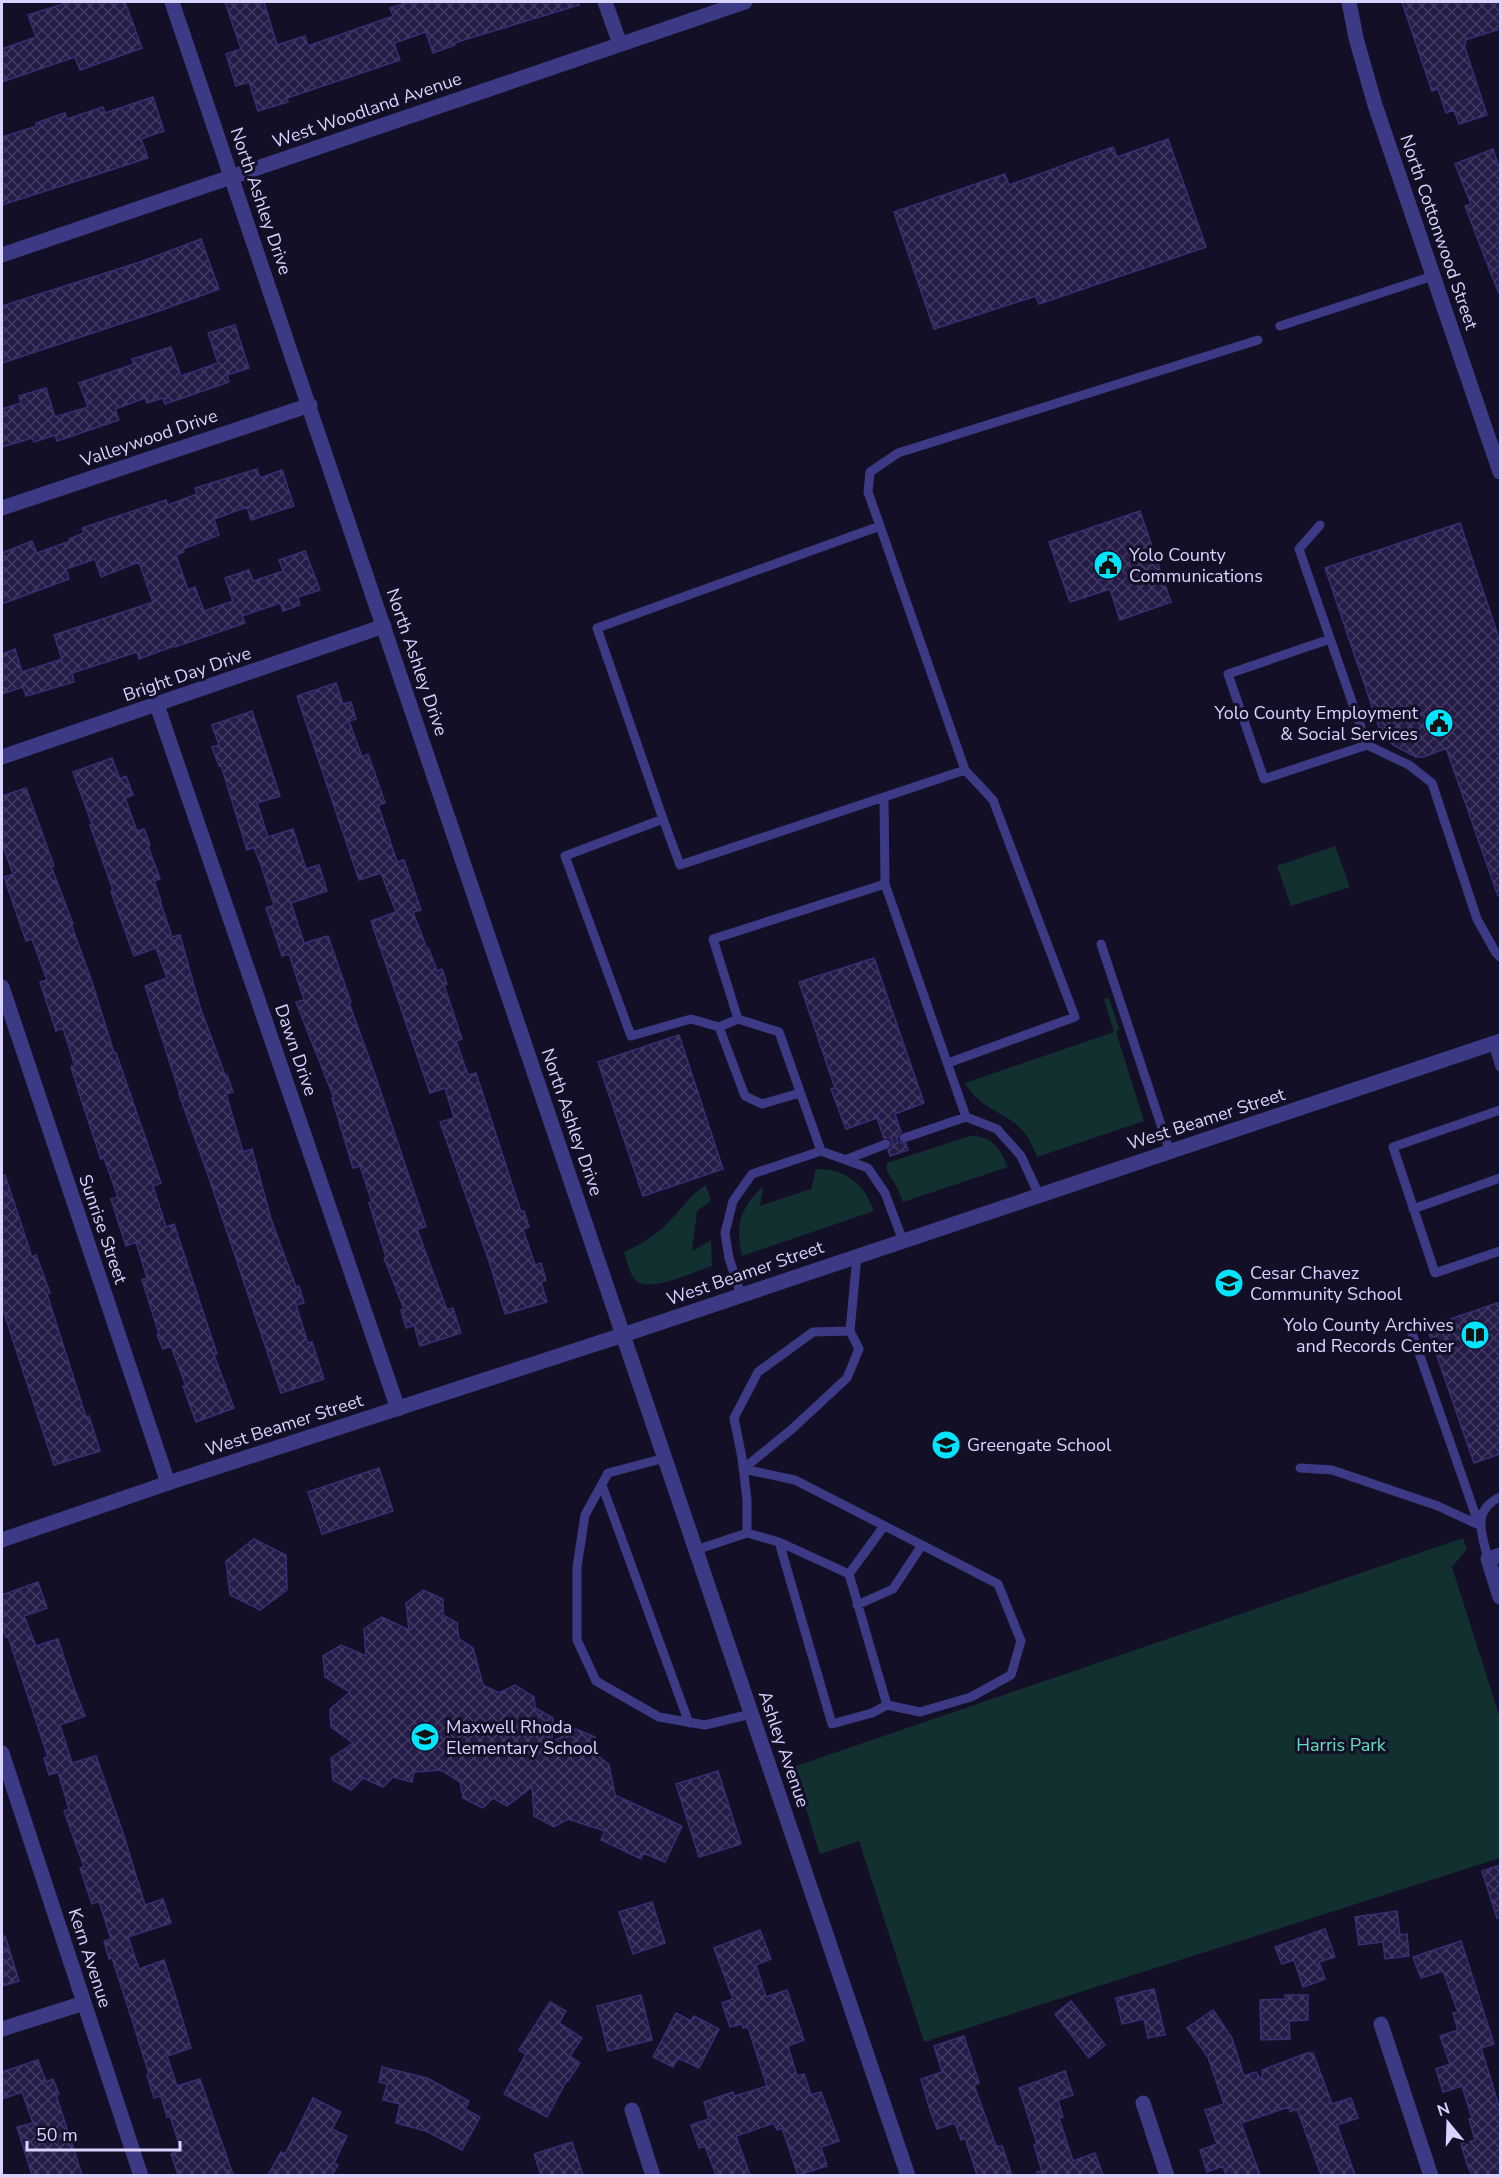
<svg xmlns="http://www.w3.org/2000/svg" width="1502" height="2177" viewBox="0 0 1502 2177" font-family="'Nunito Sans',sans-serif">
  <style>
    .green { fill: #12302f }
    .building { fill: url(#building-cross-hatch); stroke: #3b2d73; stroke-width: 1.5 }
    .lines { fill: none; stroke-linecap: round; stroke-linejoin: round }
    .service { stroke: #3d3a85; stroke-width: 9 }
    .minor { stroke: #3d3a85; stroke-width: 15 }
    .tertiary { stroke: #3d3a85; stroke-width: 15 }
    .labels { text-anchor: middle; stroke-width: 6; stroke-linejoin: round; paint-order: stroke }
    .street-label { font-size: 18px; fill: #d9d4ff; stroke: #130f26 }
    .poi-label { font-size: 18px; fill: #d9d4ff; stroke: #130f26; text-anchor: start }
    .park-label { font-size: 18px; fill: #5fe0c0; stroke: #130f26 }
  </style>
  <defs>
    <pattern id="building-cross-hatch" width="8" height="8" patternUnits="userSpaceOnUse" patternTransform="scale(1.5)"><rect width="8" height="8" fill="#241b47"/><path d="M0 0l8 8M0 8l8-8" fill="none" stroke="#433b63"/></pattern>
  </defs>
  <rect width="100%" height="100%" fill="#130f26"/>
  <path class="green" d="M 1335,846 L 1350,887 L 1291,906 L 1277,866 Z
    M 1109,998 L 1119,1029 L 1116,1032 L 1144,1121 L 1037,1157 C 1034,1150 1031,1141 1026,1135 C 1009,1111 981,1112 965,1083 L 1114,1032 L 1104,999 Z
    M 970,1136 C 992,1136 1000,1148 1008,1167 L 903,1202 L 897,1187 L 887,1171 L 887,1163 Z
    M 816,1169 C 846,1168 865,1185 874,1211 L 742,1256 C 735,1225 740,1209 762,1187 L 763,1189 L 760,1206 L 811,1189 Z
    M 706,1185 L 711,1201 L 697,1211 L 692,1251 L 711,1240 L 712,1266 C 695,1271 647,1295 635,1279 C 629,1273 627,1261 624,1252 C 645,1243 660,1232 675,1215 C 686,1204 692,1193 706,1185 Z
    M 1463,1538 L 1467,1549 L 1452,1567 L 1500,1718 L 1500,1858 L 924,2042 L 859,1841 L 820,1854 L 793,1767 Z"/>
  <path class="building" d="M 69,2 L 125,2 L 142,48 L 80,70 L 75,57 L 2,82 L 2,49 L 36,37 L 28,15 Z
    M 225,2 L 264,2 L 277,45 L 305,36 L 308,46 L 393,16 L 390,8 L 410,2 L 578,2 L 579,5 L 454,43 L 455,45 L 433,53 L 426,32 L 394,43 L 400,60 L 287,98 L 288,102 L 258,111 L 249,82 L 236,86 L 226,54 L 241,49 Z
    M 1402,2 L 1500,2 L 1500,29 L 1465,40 L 1466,44 L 1464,45 L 1487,115 L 1459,124 L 1454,110 L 1446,113 L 1438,89 L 1432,91 Z
    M 153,97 L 164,131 L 141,139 L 148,158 L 2,205 L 2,137 L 37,126 L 36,123 L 65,113 L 67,119 L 103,107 L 105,113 Z
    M 1168,139 L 1206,247 L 1039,304 L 1036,296 L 934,329 L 894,212 L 1005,174 L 1009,185 L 1113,147 L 1117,157 Z
    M 1493,149 L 1500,170 L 1499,294 L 1465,206 L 1471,204 L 1455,164 Z
    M 201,239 L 219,289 L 162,310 L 2,363 L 2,306 L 140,262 Z
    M 235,325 L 249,368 L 227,375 L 229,382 L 165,404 L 163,398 L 147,403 L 145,398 L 115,409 L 119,420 L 57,441 L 55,435 L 34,442 L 32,438 L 2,447 L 2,409 L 21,403 L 19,396 L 46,388 L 55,417 L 88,407 L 79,383 L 134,364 L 132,359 L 171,347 L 181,376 L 218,363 L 208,333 Z
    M 257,469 L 260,478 L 282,470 L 294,506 L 251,520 L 247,507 L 214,519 L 219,535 L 183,549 L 184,552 L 176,555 L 188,590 L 195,587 L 204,611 L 233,601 L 225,578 L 249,570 L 253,581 L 283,571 L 279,560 L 305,551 L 320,590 L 298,597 L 300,605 L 283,611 L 280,603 L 242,616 L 245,623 L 175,647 L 174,646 L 139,659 L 137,652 L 72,673 L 74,682 L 26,696 L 23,687 L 2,694 L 2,654 L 15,649 L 22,672 L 62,659 L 54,635 L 153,602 L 139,562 L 101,577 L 95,559 L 66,569 L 69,579 L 2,604 L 2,553 L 32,541 L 37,553 L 70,541 L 69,539 L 84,533 L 82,528 L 166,500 L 168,505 L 197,494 L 195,488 Z
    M 1140,511 L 1171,602 L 1120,620 L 1110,589 L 1070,602 L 1049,542 Z
    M 1460,523 L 1500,641 L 1500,895 L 1498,896 L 1446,748 L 1424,757 L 1416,757 L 1395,746 L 1382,736 L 1325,568 Z
    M 336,683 L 343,704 L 351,702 L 356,719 L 349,721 L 362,757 L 368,754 L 373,768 L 385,803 L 378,805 L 397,862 L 404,860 L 421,910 L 413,912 L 427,949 L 429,949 L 437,971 L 442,969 L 447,984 L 444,985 L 462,1039 L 456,1041 L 468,1075 L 476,1073 L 521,1212 L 524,1211 L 529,1227 L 523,1229 L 535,1265 L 541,1263 L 546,1280 L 541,1282 L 547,1302 L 505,1314 L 490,1264 L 440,1122 L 454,1118 L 445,1088 L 430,1093 L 371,921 L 396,912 L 381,873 L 359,880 L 297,696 Z
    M 252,711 L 280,796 L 257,803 L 268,837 L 293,829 L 306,869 L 319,865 L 327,891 L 291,903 L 304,943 L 328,936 L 351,1002 L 349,1003 L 372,1066 L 426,1227 L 417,1229 L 447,1310 L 453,1308 L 461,1333 L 420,1346 L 414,1325 L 406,1328 L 401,1310 L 404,1309 L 384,1258 L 386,1257 L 369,1203 L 372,1202 L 360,1166 L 353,1168 L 332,1098 L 334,1098 L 296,1002 L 304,1000 L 289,954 L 282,956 L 266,908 L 274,905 L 262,868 L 254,847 L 247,850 L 221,765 L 219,766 L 212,747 L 219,745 L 212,725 Z
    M 112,758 L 120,779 L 126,776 L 133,795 L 125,798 L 137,831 L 144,829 L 150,845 L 148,846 L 160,879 L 154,881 L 161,901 L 160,901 L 172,937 L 180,935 L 200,1007 L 225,1075 L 227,1075 L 233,1092 L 226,1094 L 243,1152 L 252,1149 L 271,1219 L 296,1287 L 299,1286 L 304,1303 L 296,1305 L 308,1343 L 312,1342 L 324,1379 L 281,1393 L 206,1169 L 179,1094 L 180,1094 L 145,986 L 167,978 L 156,948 L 134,956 L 111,891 L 113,890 L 90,825 L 92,824 L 73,772 Z
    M 26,788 L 54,866 L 51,866 L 73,924 L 71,924 L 92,982 L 114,1053 L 116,1053 L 161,1183 L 153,1186 L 166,1227 L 174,1224 L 217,1354 L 214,1355 L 234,1408 L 196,1422 L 183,1386 L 186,1386 L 171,1346 L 163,1349 L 157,1335 L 159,1334 L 142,1280 L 147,1278 L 136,1242 L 126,1246 L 111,1199 L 118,1197 L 104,1158 L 101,1159 L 81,1099 L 71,1067 L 75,1066 L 63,1028 L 56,1031 L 40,982 L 47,980 L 32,939 L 26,941 L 4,877 L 13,874 L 2,843 L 2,796 Z
    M 874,958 L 924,1103 L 895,1114 L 901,1132 L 899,1134 L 897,1140 L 900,1143 L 906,1144 L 908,1150 L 890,1156 L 888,1150 L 892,1148 L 892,1142 L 890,1138 L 884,1138 L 877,1118 L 846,1129 L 831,1089 L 835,1088 L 799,982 Z
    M 679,1035 L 723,1169 L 643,1196 L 598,1062 Z
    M 5,1175 L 32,1257 L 36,1255 L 50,1293 L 47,1294 L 86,1417 L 89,1416 L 100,1451 L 54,1465 L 2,1307 L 2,1176 Z
    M 1500,1302 L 1500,1454 L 1474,1463 L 1427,1327 Z
    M 379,1468 L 393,1511 L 322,1534 L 308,1492 Z
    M 254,1539 L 286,1555 L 287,1590 L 260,1610 L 230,1595 L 226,1561 Z
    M 38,1582 L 47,1608 L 24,1616 L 36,1646 L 58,1639 L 74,1688 L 85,1716 L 60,1725 L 72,1763 L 96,1756 L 123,1833 L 145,1905 L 163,1899 L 171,1923 L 128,1937 L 139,1969 L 164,1960 L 175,1995 L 191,2048 L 167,2056 L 177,2086 L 200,2079 L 233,2175 L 178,2175 L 171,2154 L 181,2150 L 170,2116 L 167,2117 L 161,2096 L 154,2098 L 147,2075 L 149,2074 L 134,2026 L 112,1958 L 109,1959 L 104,1941 L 111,1939 L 99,1901 L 92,1904 L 80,1868 L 84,1867 L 64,1811 L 69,1809 L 58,1772 L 49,1775 L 44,1758 L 48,1757 L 8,1636 L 6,1637 L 2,1626 L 2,1595 Z
    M 423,1590 L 443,1599 L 443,1615 L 457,1623 L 459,1639 L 473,1648 L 483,1685 L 499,1693 L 515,1685 L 534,1697 L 535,1708 L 553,1718 L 552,1742 L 576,1729 L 595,1737 L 595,1753 L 609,1765 L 615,1795 L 682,1826 L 665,1862 L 643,1853 L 641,1859 L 601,1840 L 605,1831 L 568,1819 L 554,1827 L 534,1816 L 532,1787 L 507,1806 L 493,1798 L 483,1808 L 463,1798 L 460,1782 L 441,1770 L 414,1772 L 412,1782 L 393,1777 L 383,1787 L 363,1778 L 351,1790 L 333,1780 L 331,1758 L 353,1743 L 331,1727 L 330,1709 L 350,1692 L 325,1677 L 323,1656 L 341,1645 L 366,1656 L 364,1629 L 382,1617 L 409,1630 L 406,1603 Z
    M 718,1771 L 741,1844 L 699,1857 L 676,1784 Z
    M 1500,1865 L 1500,1917 L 1497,1918 L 1482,1871 Z
    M 652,1902 L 665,1943 L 633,1954 L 619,1912 Z
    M 1397,1911 L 1400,1935 L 1407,1934 L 1409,1956 L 1385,1959 L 1383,1942 L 1359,1945 L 1355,1917 Z
    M 1325,1929 L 1335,1957 L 1319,1962 L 1325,1979 L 1303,1987 L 1294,1960 L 1282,1964 L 1275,1947 Z
    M 760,1930 L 771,1959 L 756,1965 L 766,1997 L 787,1990 L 804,2040 L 788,2046 L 797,2076 L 804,2074 L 811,2095 L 821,2092 L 839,2141 L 821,2147 L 827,2166 L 798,2175 L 782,2128 L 777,2130 L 774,2123 L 736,2136 L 750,2175 L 716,2175 L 705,2146 L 699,2148 L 691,2125 L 709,2119 L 704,2102 L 733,2092 L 734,2096 L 767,2086 L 748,2027 L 743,2028 L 742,2024 L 730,2027 L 722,2003 L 733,1999 L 714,1948 Z
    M 5,1936 L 19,1981 L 2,1986 L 2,1937 Z
    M 1461,1941 L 1494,2044 L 1481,2048 L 1500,2109 L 1500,2175 L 1472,2175 L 1468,2167 L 1461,2144 L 1475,2140 L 1469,2119 L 1472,2118 L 1462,2086 L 1443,2092 L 1436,2069 L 1450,2064 L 1440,2036 L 1458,2030 L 1453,2013 L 1458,2012 L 1443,1971 L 1421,1978 L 1413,1957 Z
    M 1154,1989 L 1165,2035 L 1148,2038 L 1144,2019 L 1122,2024 L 1116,1998 Z
    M 641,1995 L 652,2040 L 608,2051 L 597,2006 Z
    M 1285,1995 L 1308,1995 L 1308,2020 L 1289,2021 L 1290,2039 L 1261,2040 L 1260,2000 L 1286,1999 Z
    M 1071,2001 L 1105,2045 L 1089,2058 L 1055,2014 Z
    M 550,2002 L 566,2011 L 559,2023 L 582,2038 L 570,2056 L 580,2063 L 568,2081 L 567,2080 L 547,2117 L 504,2094 L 526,2054 L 519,2050 Z
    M 1213,2010 L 1232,2038 L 1244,2076 L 1256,2072 L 1262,2081 L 1262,2070 L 1307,2053 L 1313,2053 L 1332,2104 L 1351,2098 L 1358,2118 L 1337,2125 L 1355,2175 L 1321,2175 L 1297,2109 L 1290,2112 L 1289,2107 L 1241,2123 L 1260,2175 L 1226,2175 L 1223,2166 L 1207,2172 L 1200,2150 L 1217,2144 L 1205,2110 L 1224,2104 L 1208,2057 L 1187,2028 Z
    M 676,2013 L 691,2021 L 694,2016 L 719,2029 L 699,2068 L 678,2058 L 673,2067 L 653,2057 Z
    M 964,2036 L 979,2083 L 974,2085 L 996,2146 L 1002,2146 L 1012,2175 L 977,2175 L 965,2138 L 961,2140 L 955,2123 L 937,2129 L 929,2107 L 921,2079 L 942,2072 L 934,2046 Z
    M 38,2060 L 46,2082 L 53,2079 L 59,2094 L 56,2095 L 82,2175 L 32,2175 L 17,2127 L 33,2123 L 22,2092 L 2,2099 L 2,2072 Z
    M 382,2067 L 427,2078 L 469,2101 L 465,2109 L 480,2117 L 462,2150 L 426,2131 L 396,2123 L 400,2104 L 383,2100 L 387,2084 L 379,2082 Z
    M 1065,2071 L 1073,2095 L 1058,2100 L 1063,2117 L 1059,2118 L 1073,2161 L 1095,2153 L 1103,2175 L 1038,2175 L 1037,2172 L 1042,2171 L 1034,2145 L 1037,2144 L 1019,2088 Z
    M 313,2098 L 341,2112 L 332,2129 L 347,2136 L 334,2163 L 338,2165 L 332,2175 L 268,2175 L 281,2152 L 285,2154 Z
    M 572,2142 L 583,2175 L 541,2175 L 534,2154 Z"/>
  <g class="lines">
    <path class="service" d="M 1280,326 L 1433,276
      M 1320,525 L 1299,549 L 1367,745 L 1409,765 L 1432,783 L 1477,919 L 1496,953 L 1500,957
      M 880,526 L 868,492 L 870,472 L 898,453 L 1258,340
      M 1330,639 L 1228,674 L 1264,779 L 1367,745
      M 884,797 L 885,884 L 966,1117 L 997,1129 L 1021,1156 L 1039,1195
      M 663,819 L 680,865 L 965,770 L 880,526 L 597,628 L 663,819 L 565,856 L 631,1036 L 691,1019 L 719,1027
      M 885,884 L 713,939 L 738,1019 L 779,1032 L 821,1151 L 868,1168 L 885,1193 L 903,1241
      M 1101,944 L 1170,1152
      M 738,1019 L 719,1027 L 745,1096 L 762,1104 L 800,1093
      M 1493,1044 L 1500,1067
      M 948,1063 L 1075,1017 L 993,800 L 965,770
      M 1500,1110 L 1393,1147 L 1435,1273 L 1500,1251
      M 904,1138 L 966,1117
      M 845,1160 L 886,1144
      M 1413,1209 L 1500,1178
      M 741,1295 L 729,1258 L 725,1233 L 733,1201 L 752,1174 L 821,1151
      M 1411,1330 L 1479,1525
      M 850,1331 L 813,1332 L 758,1372 L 734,1418 L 742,1458 L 747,1500 L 747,1533 L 779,1542 L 832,1724 L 872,1713 L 887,1705 L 920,1712 L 971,1697 L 1011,1675 L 1021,1641 L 998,1584 L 795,1480 L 743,1469 L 792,1429 L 847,1378 L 859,1349 L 850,1331 L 857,1256
      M 665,1458 L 608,1473 L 585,1515 L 577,1567 L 577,1640 L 596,1681 L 659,1717 L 705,1725 L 751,1714
      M 1300,1468 L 1332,1470 L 1438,1506 L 1479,1525
      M 602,1485 L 689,1723
      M 779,1542 L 849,1574 L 887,1705
      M 696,1550 L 747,1533
      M 1488,1559 C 1482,1534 1471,1511 1500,1497
      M 849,1574 L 884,1526
      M 857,1605 L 893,1589 L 922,1545"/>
    <path class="minor" d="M 172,2 L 623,1335
      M 605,2 L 620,44
      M 1349,2 L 1356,38 L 1375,105 L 1500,472
      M 2,255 L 745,2
      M 2,508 L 310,405
      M 157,705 L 398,1409
      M 2,757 L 384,626
      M 2,987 L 168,1483
      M 1500,1555 L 1488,1559 L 1500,1597
      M 2,1753 L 141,2176
      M 1381,2024 L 1431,2176
      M 2,2029 L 84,2003
      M 1143,2103 L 1167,2176
      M 632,2110 L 653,2176"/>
    <path class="tertiary" d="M 623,1335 L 908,2176
      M 2,1540 L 168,1483 L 623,1335 L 1500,1041"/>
  </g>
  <defs>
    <g id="civic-disc" transform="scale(1.5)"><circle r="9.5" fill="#00e5ff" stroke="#130f26"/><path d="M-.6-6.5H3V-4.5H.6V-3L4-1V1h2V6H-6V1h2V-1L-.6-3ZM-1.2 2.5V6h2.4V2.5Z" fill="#111"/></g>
    <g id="school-disc" transform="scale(1.5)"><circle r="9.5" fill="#00e5ff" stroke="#130f26"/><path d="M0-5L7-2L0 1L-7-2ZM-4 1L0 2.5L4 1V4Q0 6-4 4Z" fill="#111"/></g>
    <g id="library-disc" transform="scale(1.5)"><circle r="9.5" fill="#00e5ff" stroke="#130f26"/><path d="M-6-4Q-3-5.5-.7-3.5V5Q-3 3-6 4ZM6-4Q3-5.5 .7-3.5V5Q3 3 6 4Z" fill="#111"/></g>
  </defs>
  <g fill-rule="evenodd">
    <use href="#civic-disc" x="1108" y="565"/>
    <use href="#civic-disc" x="1439" y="723"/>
    <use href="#school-disc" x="1229" y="1283"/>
    <use href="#library-disc" x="1475" y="1335"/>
    <use href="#school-disc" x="946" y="1445"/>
    <use href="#school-disc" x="425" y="1737"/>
  </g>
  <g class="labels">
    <g class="street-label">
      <text transform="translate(367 110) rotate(-19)" y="6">West Woodland Avenue</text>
      <text transform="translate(261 201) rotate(71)" y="6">North Ashley Drive</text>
      <text transform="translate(1439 232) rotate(71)" y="6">North Cottonwood Street</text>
      <text transform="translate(149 438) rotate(-19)" y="6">Valleywood Drive</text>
      <text transform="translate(417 662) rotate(71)" y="6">North Ashley Drive</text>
      <text transform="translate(187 674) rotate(-19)" y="6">Bright Day Drive</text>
      <text transform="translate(296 1050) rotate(71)" y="6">Dawn Drive</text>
      <text transform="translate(1206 1119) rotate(-18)" y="6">West Beamer Street</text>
      <text transform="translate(572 1122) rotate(71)" y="6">North Ashley Drive</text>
      <text transform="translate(103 1229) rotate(71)" y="6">Sunrise Street</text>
      <text transform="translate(745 1273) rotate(-19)" y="6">West Beamer Street</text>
      <text transform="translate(284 1425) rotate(-18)" y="6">West Beamer Street</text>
      <text transform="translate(784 1749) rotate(71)" y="6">Ashley Avenue</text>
      <text transform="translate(90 1958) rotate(72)" y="6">Kern Avenue</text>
    </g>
    <g class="poi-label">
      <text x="1129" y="561">Yolo County<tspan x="1129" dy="21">Communications</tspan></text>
      <text x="1418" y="719" text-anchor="end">Yolo County Employment<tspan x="1418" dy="21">&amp; Social Services</tspan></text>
      <text x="1250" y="1279">Cesar Chavez<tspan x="1250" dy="21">Community School</tspan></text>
      <text x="1454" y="1331" text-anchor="end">Yolo County Archives<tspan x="1454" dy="21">and Records Center</tspan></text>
      <text x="967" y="1451">Greengate School</text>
      <text x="446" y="1733">Maxwell Rhoda<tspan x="446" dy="21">Elementary School</tspan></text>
    </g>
    <g class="park-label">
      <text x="1341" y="1751">Harris Park</text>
    </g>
  </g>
  <rect width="1502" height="2177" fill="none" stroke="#d9d4ff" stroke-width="6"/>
  <g transform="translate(1448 2123) rotate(341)" stroke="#130f26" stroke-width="4.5" paint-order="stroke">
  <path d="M0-4.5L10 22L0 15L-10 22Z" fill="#d9d4ff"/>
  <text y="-9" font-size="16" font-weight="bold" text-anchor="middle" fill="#d9d4ff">N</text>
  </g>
  <path d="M27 2141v9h153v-9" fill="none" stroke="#d9d4ff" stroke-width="3"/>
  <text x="36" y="2141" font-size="18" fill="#d9d4ff" stroke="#130f26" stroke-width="4.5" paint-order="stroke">50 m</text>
</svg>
